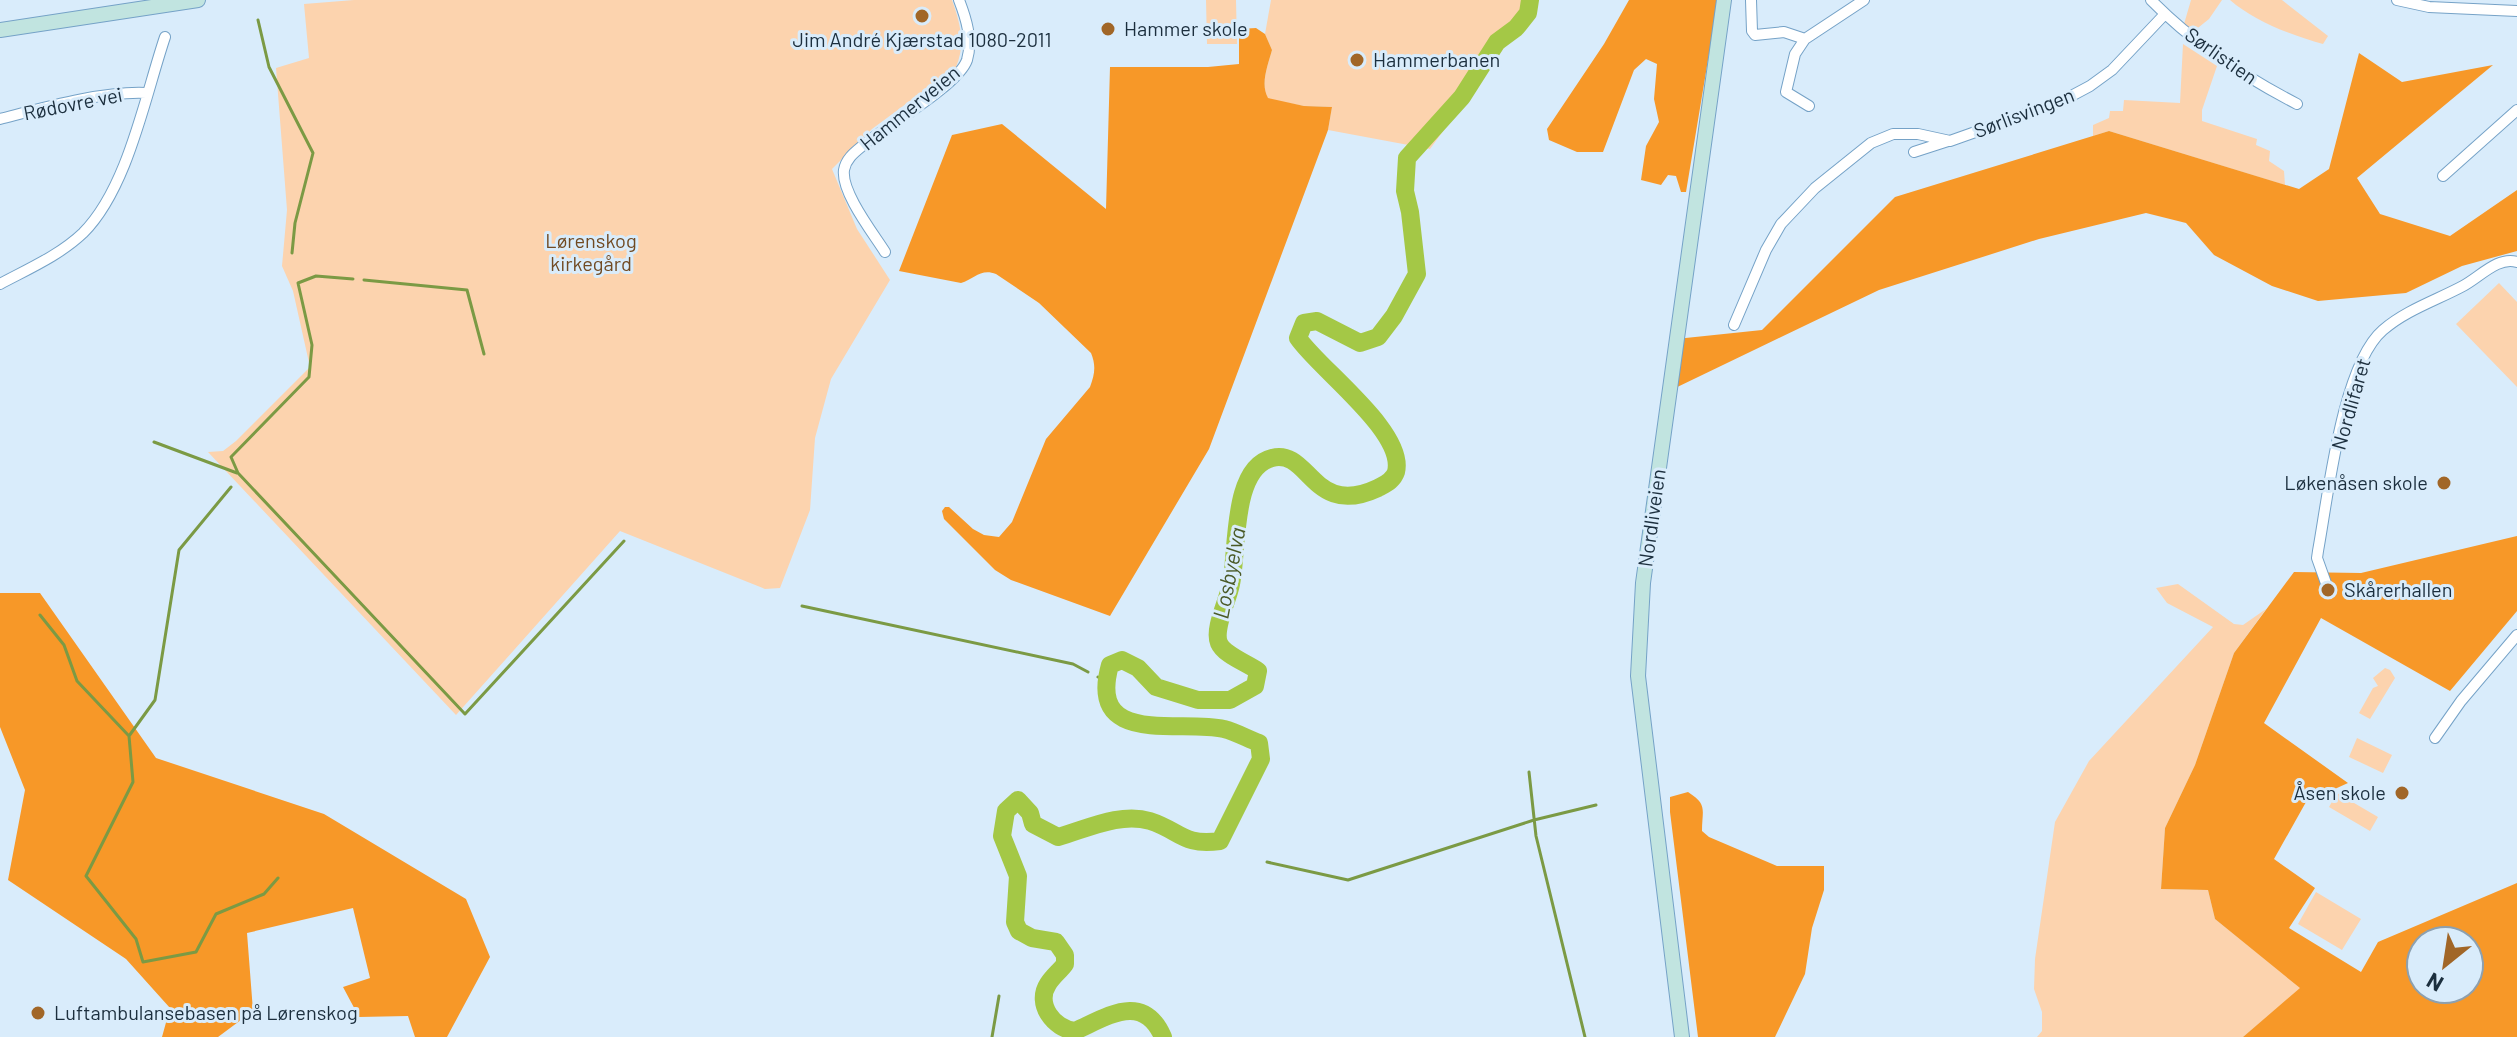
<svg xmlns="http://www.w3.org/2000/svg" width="2517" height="1037" viewBox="0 0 2517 1037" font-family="Barlow,sans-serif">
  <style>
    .green { fill: #fcd3ae }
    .forest { fill: #f79828; fill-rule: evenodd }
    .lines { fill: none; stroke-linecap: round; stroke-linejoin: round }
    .stream { stroke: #7b9a44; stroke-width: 3 }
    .river { stroke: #a4c846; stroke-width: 18 }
    .street-casing { stroke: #75a2c7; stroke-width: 12 }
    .secondary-casing { stroke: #75a2c7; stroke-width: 16 }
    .street { stroke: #fff; stroke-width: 10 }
    .secondary { stroke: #c1e4e0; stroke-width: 14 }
    .poi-dot { fill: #a16627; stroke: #d9ecfb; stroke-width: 3 }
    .labels { text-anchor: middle; stroke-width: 6; stroke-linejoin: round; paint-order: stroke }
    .poi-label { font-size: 20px; fill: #1c2f3e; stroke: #d9ecfb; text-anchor: start }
    .street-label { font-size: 20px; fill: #1c2f3e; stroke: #d9ecfb }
    .park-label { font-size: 20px; fill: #714a22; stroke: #d9ecfb }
    .water-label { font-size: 22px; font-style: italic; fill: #4a5a27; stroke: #d9ecfb }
  </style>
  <rect width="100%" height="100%" fill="#d9ecfb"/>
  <path class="green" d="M 354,0 L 952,0 C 960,23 966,43 956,67 L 872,129 L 832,169 L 857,229 L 890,280 L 831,379 L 815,438 L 810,510 L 780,588 L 765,589 L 620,531 L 456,715 L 208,452 L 223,451 L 236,441 L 310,367 L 293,291 L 282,266 L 287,210 L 276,68 L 309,58 L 304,4 Z
    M 1206,0 L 1236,0 L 1237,44 L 1207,44 Z
    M 1271,0 L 1539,0 L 1430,149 L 1328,130 L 1332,107 L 1304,106 L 1268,99 C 1260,84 1268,65 1272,50 L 1265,34 Z
    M 2191,0 L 2222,0 L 2209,19 L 2194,31 L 2184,24 Z
    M 2230,0 L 2282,0 L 2328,36 L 2323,44 C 2293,36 2254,21 2230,0 Z
    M 2183,44 L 2217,66 L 2202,110 L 2202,121 L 2257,139 L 2256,145 L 2270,151 L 2269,161 L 2284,171 L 2285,185 L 2109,131 L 2093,136 L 2093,125 L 2109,118 L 2110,111 L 2123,111 L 2124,100 L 2180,103 Z
    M 2499,283 L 2517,302 L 2517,387 L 2456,324 Z
    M 2178,584 L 2234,624 L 2243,625 L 2266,609 L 2234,653 L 2195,765 L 2165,828 L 2161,889 L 2208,890 L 2215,919 L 2301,988 L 2243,1037 L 2037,1037 L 2042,1031 L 2042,1012 L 2034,989 L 2035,959 L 2055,822 L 2089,761 L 2213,627 L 2167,603 L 2156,588 Z
    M 2385,668 L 2390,670 L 2395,678 L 2370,719 L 2359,713 L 2373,688 L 2378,686 L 2373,678 Z
    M 2357,738 L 2392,755 L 2383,773 L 2349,757 Z
    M 2337,793 L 2378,817 L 2370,831 L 2329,807 Z
    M 2316,892 L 2361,919 L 2342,950 L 2298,924 Z"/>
  <path class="forest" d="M 1629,0 L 1718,0 L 1686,192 L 1681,192 L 1676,176 L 1668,175 L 1661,185 L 1641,180 L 1646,146 L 1659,122 L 1654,99 L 1657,64 L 1646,59 L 1634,70 L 1603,152 L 1577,152 L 1549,140 L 1547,129 L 1604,44 Z
    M 1256,28 L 1265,34 L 1272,50 C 1268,65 1260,84 1268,98 L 1304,106 L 1332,107 L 1328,130 L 1209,449 L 1110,616 L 1011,580 L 995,570 L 944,519 L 942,511 L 945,507 L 949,507 L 973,529 L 984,535 L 999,537 L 1012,522 L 1046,439 L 1090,387 C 1095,374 1096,365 1091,353 L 1039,303 L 996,274 C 981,268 974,279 961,283 L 899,271 L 952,135 L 1002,124 L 1106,209 L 1110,67 L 1208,67 L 1239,64 L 1239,29 Z
    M 2359,53 L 2402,82 L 2493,65 L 2357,178 L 2380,214 L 2450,236 L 2517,190 L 2517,251 L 2462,266 L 2406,293 L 2318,301 L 2272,286 L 2214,255 L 2186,223 L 2146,213 L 2039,239 L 1879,290 L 1669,391 L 1676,339 L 1762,330 L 1895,197 L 2109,131 L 2299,189 L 2329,169 Z
    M 2517,536 L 2517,611 L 2450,691 L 2321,618 L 2264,723 L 2348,783 L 2306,802 L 2274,859 L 2315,888 L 2289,928 L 2361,972 L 2378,942 L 2517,883 L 2517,1037 L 2243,1037 L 2300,988 L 2215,919 L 2208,890 L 2161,889 L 2165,828 L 2195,765 L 2234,653 L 2294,572 L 2361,573 ZM 2421,941 L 2469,941 L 2469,989 L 2421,989 Z
    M 0,593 L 40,593 L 156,758 L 324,814 L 466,899 L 490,957 L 447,1037 L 415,1037 L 408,1016 L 359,1017 L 343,987 L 370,978 L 353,908 L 247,933 L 253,1011 L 218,1037 L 162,1037 L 170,1008 L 126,959 L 8,880 L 25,790 L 0,727 Z
    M 1688,792 C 1708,805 1702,809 1702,831 L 1709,837 L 1777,866 L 1824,866 L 1824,890 L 1812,928 L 1805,974 L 1775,1037 L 1698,1037 L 1670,812 L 1670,797 Z"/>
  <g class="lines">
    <path class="stream" d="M 258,20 L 269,67 L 313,153 L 295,223 L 292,253
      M 353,279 L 316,276 L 298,283 L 312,345 L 309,377 L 231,457 L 238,473 L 465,714 L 624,541
      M 364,280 L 467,290 L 484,354
      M 154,442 L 237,473
      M 231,487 L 179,550 L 155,700 L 129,736 L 133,782 L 86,876 L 136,939 L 143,962 L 196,952 L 216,914 L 264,894 L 278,878
      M 802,606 L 1073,664 L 1088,672
      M 40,615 L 64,645 L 77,681 L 129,736
      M 1098,677 L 1106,681
      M 1529,772 L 1536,836 L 1585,1037
      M 1267,862 L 1348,880 L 1534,820 L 1596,805
      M 992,1037 L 999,996"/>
    <path class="river" d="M 1163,1037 C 1143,991 1107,1017 1075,1031 C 1054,1029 1035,1004 1048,984 C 1053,976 1060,971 1065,964 L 1065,955 L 1056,942 L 1032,938 L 1019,931 L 1015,922 L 1018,876 L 1002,836 L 1006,811 L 1018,800 L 1030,813 L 1033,824 L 1058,837 C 1087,829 1120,812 1150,821 C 1181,831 1182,846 1220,841 L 1261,759 L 1259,743 C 1248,739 1236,732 1224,729 C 1179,719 1087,747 1110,665 L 1122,660 L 1138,668 L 1156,687 L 1198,700 L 1230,700 L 1255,686 L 1258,671 C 1247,663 1224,655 1219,643 C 1213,629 1228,600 1231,584 C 1238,552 1231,468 1272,458 C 1310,448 1312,519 1378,488 C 1385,484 1393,481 1396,472 C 1406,432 1319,369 1298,338 L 1304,323 L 1317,321 L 1360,343 L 1378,337 L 1394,316 L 1417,274 L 1410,212 L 1405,191 L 1407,158 L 1462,97 L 1497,42 L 1516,28 L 1528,13 L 1530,0"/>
    <g class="street-casing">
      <path id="street" d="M 1751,0 L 1752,31 L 1755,35 L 1784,32 L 1805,39
        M 2151,0 C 2193,43 2243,76 2297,104
        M 2397,0 L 2429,7 L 2517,11
        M 1809,106 L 1786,92 L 1795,54 L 1805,39 L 1864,0
        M 0,119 C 43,108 102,91 146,93
        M 1914,152 L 1948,141
        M 2443,176 L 2517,110
        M 885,252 C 873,233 841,192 844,170 C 846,157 858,150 867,142 C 889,125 959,84 967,60 C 973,40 966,18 959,0
        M 0,284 C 28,269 60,255 83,233 C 128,188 145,96 165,37
        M 1734,325 L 1766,250 L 1781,224 L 1815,188 L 1871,143 L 1893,134 L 1918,134 L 1950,141 L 2060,102 L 2090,86 L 2112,70 L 2165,14
        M 2327,586 L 2317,558 L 2318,551 C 2328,497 2342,365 2383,330 C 2406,310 2437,300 2463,286 C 2480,277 2498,256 2517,262
        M 2435,738 L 2461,701 L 2517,635"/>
    </g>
    <g class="secondary-casing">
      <path id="secondary" d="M 0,30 L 198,0
        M 1682,1037 L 1638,676 L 1643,583 L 1724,0"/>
    </g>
    <use href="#street" class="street"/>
    <use href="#secondary" class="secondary"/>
  </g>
  <g class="poi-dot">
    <circle cx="922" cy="16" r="8"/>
    <circle cx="1108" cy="29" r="8"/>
    <circle cx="1357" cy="60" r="8"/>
    <circle cx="2444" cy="483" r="8"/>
    <circle cx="2328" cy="590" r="8"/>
    <circle cx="2402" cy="793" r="8"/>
    <circle cx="38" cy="1013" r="8"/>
  </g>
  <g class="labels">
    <g class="poi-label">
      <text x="1124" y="36">Hammer skole</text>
      <text x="922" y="47" text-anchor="middle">Jim André Kjærstad 1080-2011</text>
      <text x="1373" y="67">Hammerbanen</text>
      <text x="2428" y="490" text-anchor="end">Løkenåsen skole</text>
      <text x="2344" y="597">Skårerhallen</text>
      <text x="2386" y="800" text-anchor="end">Åsen skole</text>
      <text x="54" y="1020">Luftambulansebasen på Lørenskog</text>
    </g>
    <g class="street-label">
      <text transform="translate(2221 56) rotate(35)" y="7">Sørlistien</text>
      <text transform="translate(73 104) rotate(-11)" y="7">Rødovre vei</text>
      <text transform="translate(910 108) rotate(-39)" y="7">Hammerveien</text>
      <text transform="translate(2024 113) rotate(-21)" y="7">Sørlisvingen</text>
      <text transform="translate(2351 404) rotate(-74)" y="7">Nordlifaret</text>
      <text transform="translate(1652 518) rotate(-82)" y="7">Nordliveien</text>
    </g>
    <g class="park-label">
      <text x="591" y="248">Lørenskog<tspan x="591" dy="23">kirkegård</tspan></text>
    </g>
    <g class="water-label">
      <text transform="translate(1229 573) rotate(-79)" y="8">Losbyelva</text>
    </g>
  </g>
  <g transform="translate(2445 965) rotate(210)"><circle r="38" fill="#d9ecfb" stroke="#8da0af" stroke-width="2"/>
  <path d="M0-6L14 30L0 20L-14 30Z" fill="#a16627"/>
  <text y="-12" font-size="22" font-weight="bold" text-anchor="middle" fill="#1c2f3e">N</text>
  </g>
</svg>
